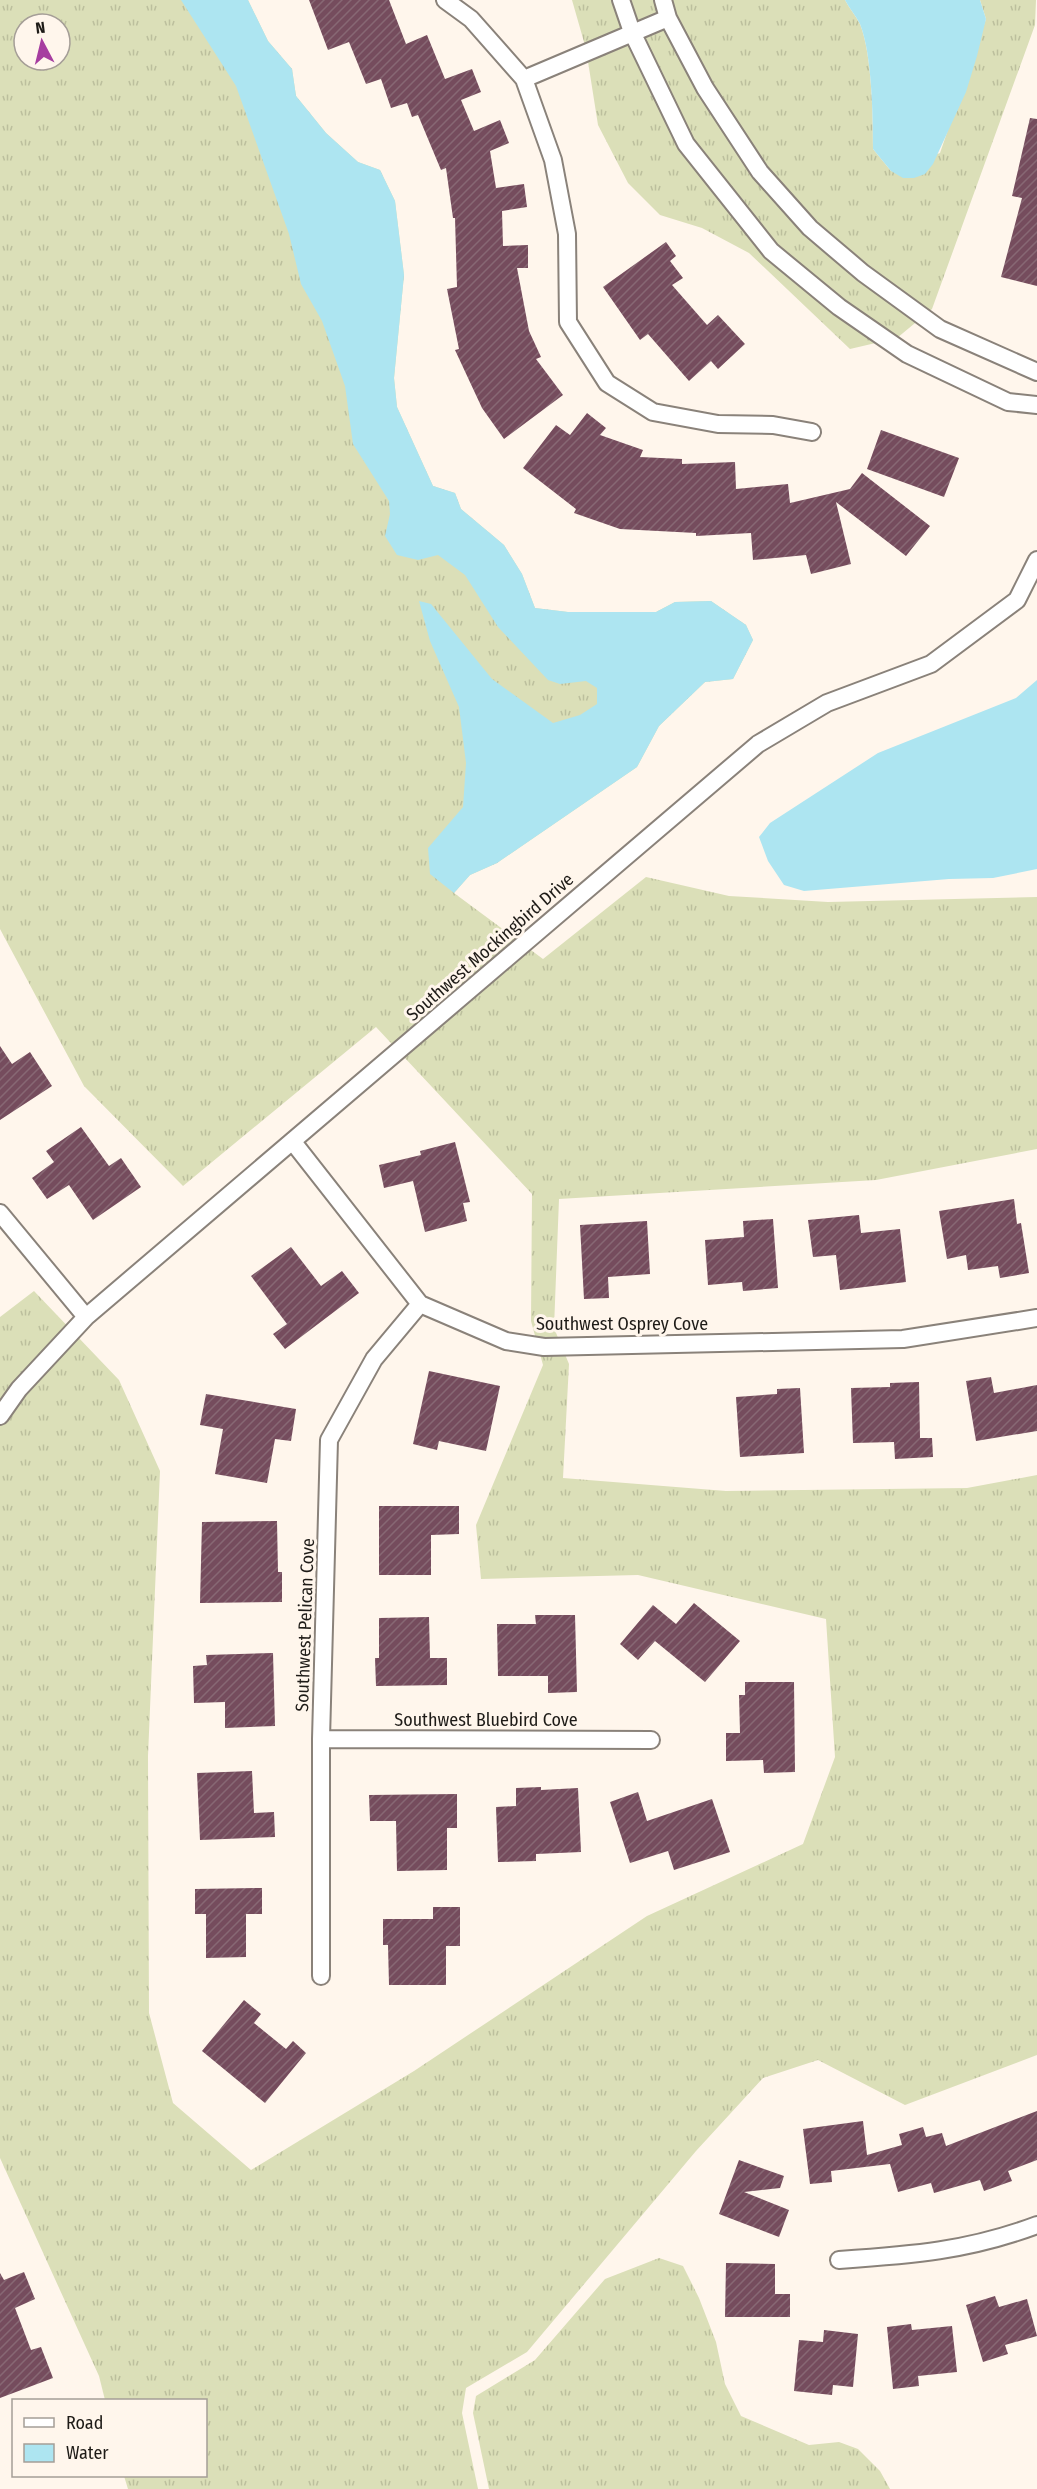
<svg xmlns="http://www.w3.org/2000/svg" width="1037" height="2489" viewBox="0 0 1037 2489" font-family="'Fira Sans Condensed',sans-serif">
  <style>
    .grass { fill: url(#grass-tufts); fill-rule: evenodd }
    .water { fill: #ade5f1 }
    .building { fill: url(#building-hatch) }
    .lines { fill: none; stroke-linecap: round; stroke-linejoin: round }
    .street-casing { stroke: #8a827a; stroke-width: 20 }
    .street { stroke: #fff; stroke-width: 16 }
    .labels { text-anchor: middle; stroke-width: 6; stroke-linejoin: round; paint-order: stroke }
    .street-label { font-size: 18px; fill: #1e1b17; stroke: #fff6ec }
  </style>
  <defs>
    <pattern id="grass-tufts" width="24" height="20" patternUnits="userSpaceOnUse" patternTransform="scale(1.5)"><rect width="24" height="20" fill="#dbdfb8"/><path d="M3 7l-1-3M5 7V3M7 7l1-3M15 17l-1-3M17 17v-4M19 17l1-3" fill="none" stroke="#bcbf9d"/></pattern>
    <pattern id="building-hatch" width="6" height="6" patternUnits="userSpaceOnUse" patternTransform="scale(1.5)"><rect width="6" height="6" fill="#754c5d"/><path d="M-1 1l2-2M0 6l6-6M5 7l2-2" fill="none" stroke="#876874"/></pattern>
  </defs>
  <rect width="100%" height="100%" fill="#fff6ec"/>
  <path class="grass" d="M 0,0 L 248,0 L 268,41 L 292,69 L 296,96 L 326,133 L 358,162 L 380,170 L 395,201 L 404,275 L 394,378 L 397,407 L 433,486 L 455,493 L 461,509 L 504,545 L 522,574 L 535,608 L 568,612 L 656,612 L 675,602 L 711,601 L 746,625 L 753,640 L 733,679 L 705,682 L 659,726 L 637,767 L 497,863 L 470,875 L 454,893 L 543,959 L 646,877 L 729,896 L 828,902 L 1037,897 L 1037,1149 L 876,1180 L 559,1199 L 554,1328 L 569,1364 L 563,1478 L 726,1491 L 967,1488 L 1037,1475 L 1037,2055 L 905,2105 L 818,2060 L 763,2078 L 696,2151 L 527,2352 L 466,2388 L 462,2413 L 478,2489 L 128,2489 L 124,2476 L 206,2476 L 206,2400 L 105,2400 L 99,2376 L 0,2158 L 0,1317 L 34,1291 L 119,1380 L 160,1471 L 148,1756 L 149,2013 L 173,2103 L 251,2170 L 414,2071 L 647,1916 L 803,1844 L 835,1757 L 826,1619 L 638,1575 L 481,1579 L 476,1525 L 543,1365 L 531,1321 L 532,1194 L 376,1027 L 183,1186 L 84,1086 L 0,929 ZM 24,24 L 60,24 L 60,60 L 24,60 Z
    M 572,0 L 845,0 C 849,8 856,16 860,24 C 872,54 873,116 873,149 L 891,171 L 940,153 L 986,19 L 980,0 L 1036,0 L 1035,25 L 932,309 L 897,338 L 850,349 L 749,253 L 702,228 L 660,215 L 628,183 L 598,125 L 586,49 Z
    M 659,2258 L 683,2266 L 699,2298 L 716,2342 L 725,2384 L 741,2416 L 809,2445 L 839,2442 L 858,2449 L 880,2471 L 890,2489 L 489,2489 L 473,2413 L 476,2396 L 535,2360 L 605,2279 Z"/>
  <path class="water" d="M 181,0 L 248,0 L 268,41 L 292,69 L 296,96 L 326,133 L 358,162 L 380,170 L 395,201 L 404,275 L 394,378 L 397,407 L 433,486 L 455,493 L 461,509 L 504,545 L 522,574 L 535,608 L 568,612 L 656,612 L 675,602 L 711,601 L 746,625 L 753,640 L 733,679 L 705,682 L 659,726 L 637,767 L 497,863 L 470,875 L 454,893 L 430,874 L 428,848 L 463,807 L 466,763 L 459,707 L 430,641 L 419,601 L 431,604 L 492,679 L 553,723 L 580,715 L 597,704 L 597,688 L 586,681 L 560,684 L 548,680 L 498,627 L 465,575 L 438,555 L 418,560 L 397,555 L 385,536 L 390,514 L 389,501 L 353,444 L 345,386 L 322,321 L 301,284 L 289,234 L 236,86 Z
    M 845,0 L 980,0 L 986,19 L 977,56 L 966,92 L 933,164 L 925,174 L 914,178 L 903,178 L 891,171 L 873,149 C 873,116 872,54 860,24 C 856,16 849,8 845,0 Z
    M 1037,680 L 1037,869 L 993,878 L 949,879 L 804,891 L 784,885 L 768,861 L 759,837 L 770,823 L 878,753 L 1016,698 Z"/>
  <path class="building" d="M 309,0 L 389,0 L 406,44 L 427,35 L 445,79 L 472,69 L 481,92 L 461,100 L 474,131 L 500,120 L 509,143 L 490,151 L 496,188 L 524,184 L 527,207 L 502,211 L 503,246 L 528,245 L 528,268 L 517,268 L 529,331 L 541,357 L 536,359 L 563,395 L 504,439 L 482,408 L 455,350 L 459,349 L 447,289 L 457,287 L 455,218 L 453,218 L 446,168 L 441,170 L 418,115 L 412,117 L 407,103 L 391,108 L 381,79 L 366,84 L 349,42 L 328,50 Z
    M 1030,118 L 1037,119 L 1037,286 L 1001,277 L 1022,198 L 1012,196 Z
    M 666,242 L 676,256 L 670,261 L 683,278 L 672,285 L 707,325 L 718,315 L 745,344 L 718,369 L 711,361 L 689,381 L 648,334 L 640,340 L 603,287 Z
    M 587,413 L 606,428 L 600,435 L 643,450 L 640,457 L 682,459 L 682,464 L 735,462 L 736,489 L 788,484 L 790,503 L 850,489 L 862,473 L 930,526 L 906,556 L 836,502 L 851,564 L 811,574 L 806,555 L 753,560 L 751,533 L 696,536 L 696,533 L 620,529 L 574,513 L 576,509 L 523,468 L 556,425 L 570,435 Z
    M 881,430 L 959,458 L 944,497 L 867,469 Z
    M 0,1046 L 12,1064 L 30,1052 L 52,1086 L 0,1120 Z
    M 81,1127 L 109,1166 L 121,1158 L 141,1187 L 93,1220 L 69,1185 L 47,1199 L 32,1178 L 54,1162 L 46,1151 Z
    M 455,1142 L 470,1202 L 463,1203 L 467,1221 L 425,1232 L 413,1181 L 384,1188 L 379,1165 L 421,1155 L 420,1151 Z
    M 1014,1199 L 1017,1224 L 1021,1223 L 1029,1273 L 1000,1278 L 998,1266 L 968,1270 L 966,1255 L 947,1259 L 939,1211 Z
    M 859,1215 L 861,1233 L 900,1229 L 906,1282 L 840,1290 L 836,1255 L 813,1257 L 808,1220 Z
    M 773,1219 L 778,1288 L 743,1291 L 742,1282 L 708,1285 L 705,1240 L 744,1237 L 743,1221 Z
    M 647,1221 L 650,1274 L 608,1277 L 609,1298 L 584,1299 L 580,1225 Z
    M 291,1247 L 321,1286 L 342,1271 L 359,1293 L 285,1349 L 273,1334 L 287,1324 L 251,1276 Z
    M 429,1371 L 500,1386 L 486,1451 L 439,1441 L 437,1450 L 413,1444 Z
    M 991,1377 L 994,1393 L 1037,1385 L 1037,1431 L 976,1441 L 966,1381 Z
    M 919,1382 L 920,1438 L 932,1438 L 933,1457 L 895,1459 L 894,1442 L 853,1443 L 851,1388 L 890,1387 L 890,1383 Z
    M 800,1388 L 804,1453 L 740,1457 L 736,1397 L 777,1394 L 777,1389 Z
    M 206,1394 L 296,1409 L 291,1441 L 275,1439 L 267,1483 L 215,1474 L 223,1429 L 200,1425 Z
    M 379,1506 L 459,1506 L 459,1534 L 431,1535 L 431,1575 L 379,1575 Z
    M 277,1521 L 278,1572 L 282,1572 L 282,1602 L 200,1603 L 202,1522 Z
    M 694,1603 L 740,1641 L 705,1682 L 655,1641 L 638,1660 L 620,1644 L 653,1605 L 676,1624 Z
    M 535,1615 L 575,1615 L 577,1692 L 548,1693 L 548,1676 L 498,1676 L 497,1624 L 536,1624 Z
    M 429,1617 L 430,1658 L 447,1658 L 447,1685 L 376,1686 L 375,1658 L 379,1658 L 379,1618 Z
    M 273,1653 L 275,1726 L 225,1728 L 225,1702 L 194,1703 L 193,1666 L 207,1665 L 206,1655 Z
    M 745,1682 L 794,1682 L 795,1772 L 764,1773 L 763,1760 L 726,1761 L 726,1733 L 740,1733 L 739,1695 L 745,1695 Z
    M 252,1771 L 254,1813 L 274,1812 L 275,1837 L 200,1840 L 197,1773 Z
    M 541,1787 L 541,1790 L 578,1788 L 581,1852 L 536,1854 L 536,1861 L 498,1862 L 496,1807 L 516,1806 L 516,1788 Z
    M 638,1792 L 647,1821 L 712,1799 L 730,1852 L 674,1870 L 668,1851 L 630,1863 L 610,1802 Z
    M 457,1794 L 457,1828 L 447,1828 L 447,1870 L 397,1871 L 396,1821 L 370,1821 L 369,1795 Z
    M 262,1888 L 262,1914 L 246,1914 L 246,1957 L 206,1958 L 206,1914 L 195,1914 L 195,1889 Z
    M 433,1907 L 460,1907 L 460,1946 L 446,1946 L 446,1985 L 389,1985 L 388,1945 L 383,1945 L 383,1919 L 433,1919 Z
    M 244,2000 L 261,2014 L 254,2023 L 286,2049 L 293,2041 L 306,2053 L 265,2103 L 202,2051 Z
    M 1037,2111 L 1037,2160 L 1008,2171 L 1012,2181 L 984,2191 L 980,2180 L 934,2193 L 931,2183 L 898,2192 L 890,2164 L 831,2171 L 832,2182 L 810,2184 L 803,2129 L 863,2121 L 867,2155 L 902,2145 L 899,2134 L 923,2127 L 926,2137 L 942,2133 L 946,2146 Z
    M 739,2160 L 784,2176 L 780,2188 L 744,2192 L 789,2210 L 779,2237 L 719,2214 Z
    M 726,2263 L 775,2264 L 775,2294 L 790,2294 L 790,2317 L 725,2317 Z
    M 24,2272 L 35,2299 L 15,2308 L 31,2350 L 41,2347 L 53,2378 L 0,2398 L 0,2273 L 4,2280 Z
    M 995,2296 L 999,2307 L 1027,2299 L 1037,2336 L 1005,2345 L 1008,2354 L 983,2362 L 966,2305 Z
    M 911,2324 L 912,2330 L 952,2326 L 957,2372 L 918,2376 L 919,2386 L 893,2389 L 887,2327 Z
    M 824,2330 L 858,2334 L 853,2387 L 833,2385 L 832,2395 L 794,2391 L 799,2340 L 823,2342 Z"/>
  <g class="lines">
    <g class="street-casing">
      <path id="street" d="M 445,0 L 471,19 L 524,79 L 553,160 L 567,234 L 568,322 L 607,383 L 653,412 L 718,424 L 773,425 L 812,432
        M 621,0 L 632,32 L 686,144 L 771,251 L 839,307 L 907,354 L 1008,402 L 1037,405
        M 663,0 L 668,18 L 705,88 L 760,172 L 810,228 L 863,273 L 940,329 L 1037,372
        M 524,79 L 668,18
        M 293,1142 L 420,1304 L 506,1341 L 544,1347 L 903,1339 L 1037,1318
        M 0,1213 L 86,1317
        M 0,1416 L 19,1389 L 86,1317 L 758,744 L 827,703 L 931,664 L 1017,600 L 1037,560
        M 321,1739 L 651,1740
        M 321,1976 L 321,1739 L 329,1440 L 374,1359 L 420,1304
        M 839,2260 C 911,2255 968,2251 1037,2225"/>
    </g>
    <use href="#street" class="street"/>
  </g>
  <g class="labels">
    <g class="street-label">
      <text transform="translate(490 947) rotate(-41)" y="6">Southwest Mockingbird Drive</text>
      <text x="622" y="1330">Southwest Osprey Cove</text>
      <text transform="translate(305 1625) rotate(-88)" y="6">Southwest Pelican Cove</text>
      <text x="486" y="1726">Southwest Bluebird Cove</text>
    </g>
  </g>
  <rect x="12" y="2399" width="195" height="78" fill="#fff6ec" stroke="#a59e97" stroke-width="1.5"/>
  <rect x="24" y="2418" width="30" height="9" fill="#ffffff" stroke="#a59e97" stroke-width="1.5"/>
  <text x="66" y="2429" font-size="18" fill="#1e1b17">Road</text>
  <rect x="24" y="2444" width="30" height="18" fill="#ade5f1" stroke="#a59e97" stroke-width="1.5"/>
  <text x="66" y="2459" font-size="18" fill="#1e1b17">Water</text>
  <g transform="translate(42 42) rotate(353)"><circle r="28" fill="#fff6ec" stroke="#a59e97" stroke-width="1.5"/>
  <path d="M0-4.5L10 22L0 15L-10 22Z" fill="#a63da0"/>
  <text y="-9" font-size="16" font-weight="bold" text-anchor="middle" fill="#1e1b17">N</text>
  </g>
</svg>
